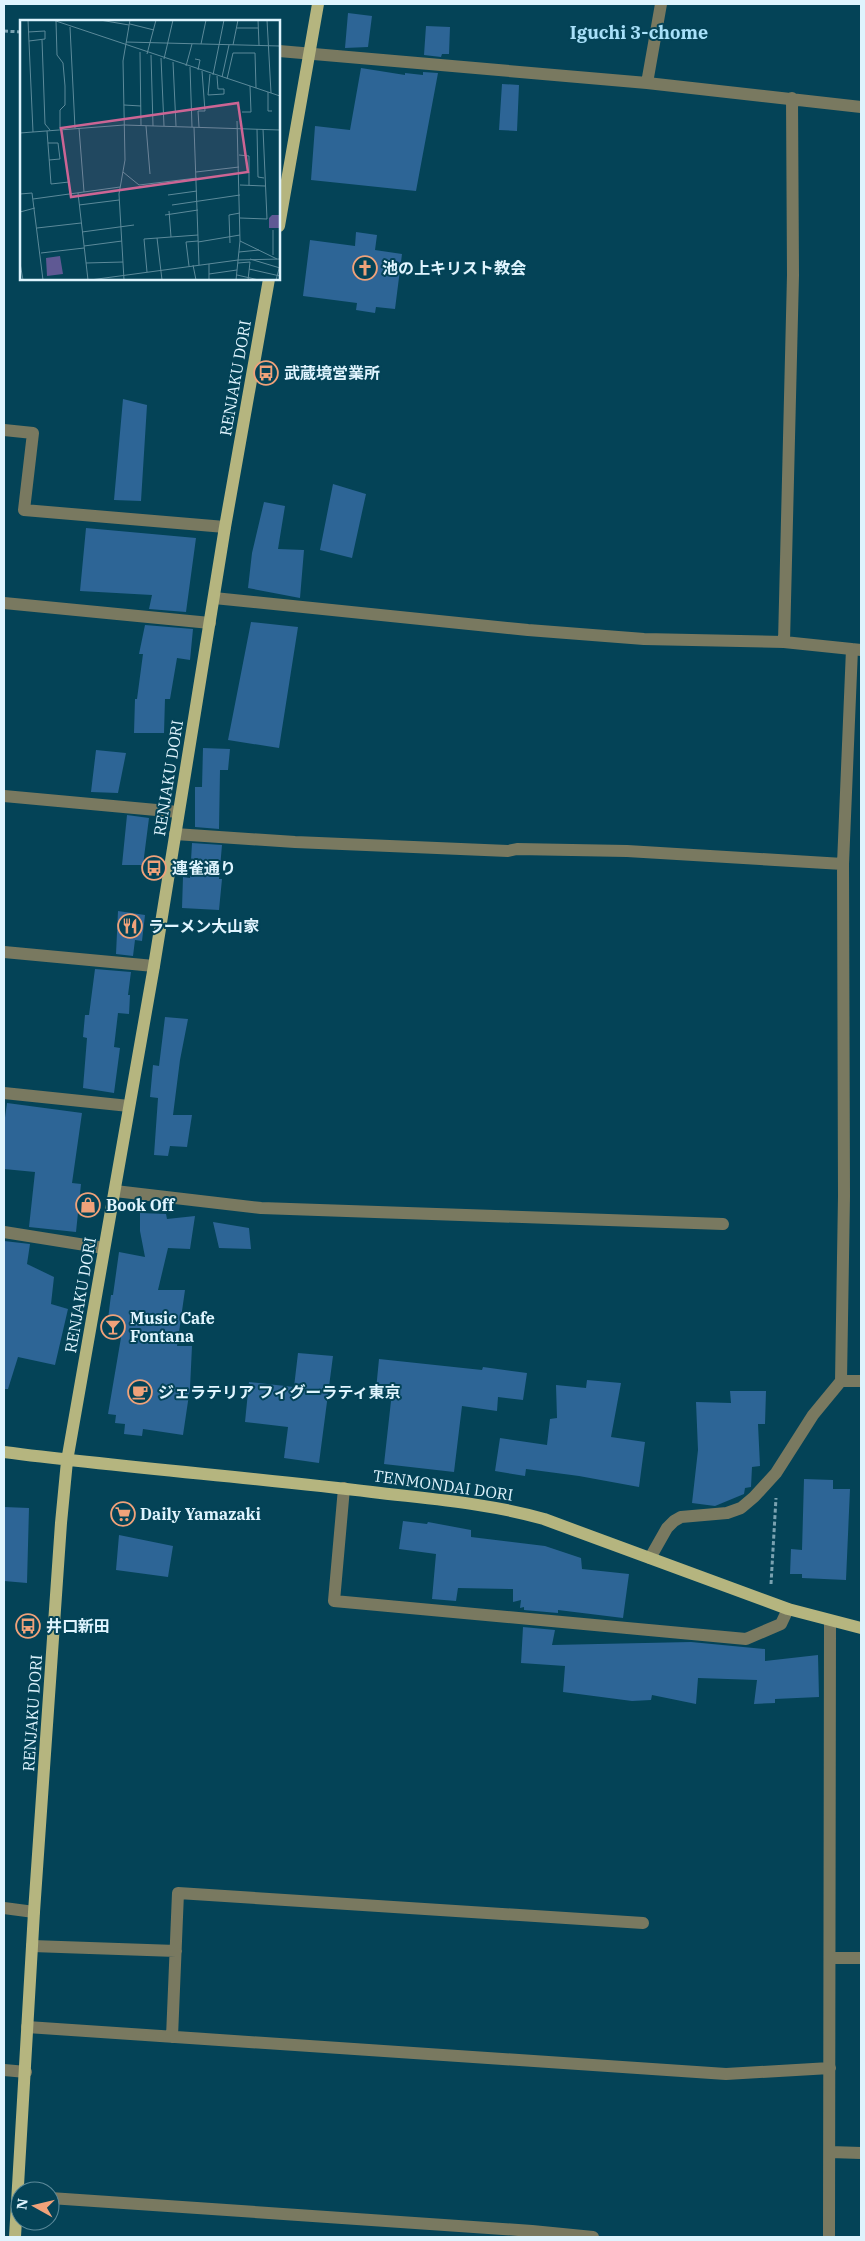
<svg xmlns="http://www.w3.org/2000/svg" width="865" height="2241" viewBox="0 0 865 2241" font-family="'IBM Plex Serif','Noto Sans JP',serif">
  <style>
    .building { fill: #2d6596 }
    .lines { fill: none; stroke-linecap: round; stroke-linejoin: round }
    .path { stroke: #7aa2b1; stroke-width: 3; stroke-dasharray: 4 2.5; stroke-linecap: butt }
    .minor { stroke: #797960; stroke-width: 12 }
    .major { stroke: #b5b57f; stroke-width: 12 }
    .labels { text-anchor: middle; stroke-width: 4; stroke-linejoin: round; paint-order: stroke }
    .poi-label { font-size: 16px; font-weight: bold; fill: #dff4fe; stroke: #044357; text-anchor: start }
    .street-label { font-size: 16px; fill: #dff4fe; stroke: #044357 }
    .neighbourhood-label { font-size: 18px; font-weight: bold; fill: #a8e0f9; stroke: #044357 }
    .inset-road { fill: none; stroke: #5c8a9a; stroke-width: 1 }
    .view { fill: #cc6594; fill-opacity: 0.15; stroke: #cc6594; stroke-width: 2.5 }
    .inset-edge { fill: none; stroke: #dff4fe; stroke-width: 2.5 }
  </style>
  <rect width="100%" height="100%" fill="#044357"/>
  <path class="building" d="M 348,13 L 372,16 L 368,47 L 345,48 Z
    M 426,26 L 450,27 L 449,54 L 442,54 L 441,57 L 424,55 Z
    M 361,68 L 405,75 L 405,73 L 423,75 L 423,72 L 438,73 L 416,191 L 311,180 L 315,126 L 350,130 Z
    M 502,84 L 519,85 L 517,131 L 499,130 Z
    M 356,232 L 377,235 L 375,250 L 402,254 L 395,309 L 376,307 L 375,313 L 356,310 L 357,303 L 303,296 L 310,240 L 355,246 Z
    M 123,399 L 147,405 L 141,501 L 114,500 Z
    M 333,484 L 366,494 L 352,558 L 320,550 Z
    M 264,502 L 285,506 L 278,549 L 304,550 L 300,598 L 248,588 L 252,553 Z
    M 86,528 L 196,538 L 186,612 L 149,609 L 152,595 L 80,591 Z
    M 251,622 L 298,627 L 279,748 L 228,740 Z
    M 145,625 L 193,629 L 190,660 L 177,658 L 170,699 L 165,699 L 164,733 L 134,733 L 135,699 L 137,699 L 143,654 L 139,654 Z
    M 203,748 L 230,749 L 228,770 L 220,770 L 219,829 L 195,827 L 195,787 L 202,787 Z
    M 96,750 L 126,753 L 118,793 L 91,792 Z
    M 127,815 L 149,818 L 143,865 L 122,865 Z
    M 192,843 L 222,845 L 219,879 L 222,879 L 219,910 L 182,908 L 183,877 L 190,878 Z
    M 118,911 L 145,915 L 142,941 L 135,940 L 133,956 L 116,954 Z
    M 95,969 L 131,972 L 128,995 L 130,995 L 129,1014 L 118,1013 L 114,1047 L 120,1048 L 114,1093 L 83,1088 L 87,1038 L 83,1037 L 85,1015 L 89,1015 Z
    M 165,1017 L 188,1019 L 180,1060 L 173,1115 L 192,1115 L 187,1147 L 170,1146 L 168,1156 L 154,1155 L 158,1098 L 150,1097 L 153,1065 L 159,1066 Z
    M 7,1103 L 82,1113 L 72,1183 L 81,1184 L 76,1232 L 29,1227 L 35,1172 L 4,1169 L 4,1125 Z
    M 140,1213 L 166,1214 L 167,1219 L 195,1216 L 190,1249 L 168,1248 L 158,1290 L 185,1290 L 177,1346 L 192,1346 L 190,1388 L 183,1435 L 143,1429 L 142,1436 L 124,1434 L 125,1424 L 115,1423 L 116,1415 L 108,1414 L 124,1320 L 108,1319 L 111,1295 L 113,1295 L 119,1252 L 145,1257 L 140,1231 Z
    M 213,1222 L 249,1228 L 251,1249 L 219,1248 Z
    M 4,1241 L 30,1244 L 27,1264 L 54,1277 L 51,1304 L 68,1309 L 55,1365 L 18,1357 L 8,1389 L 4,1389 Z
    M 298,1353 L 333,1356 L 319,1463 L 284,1458 L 288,1427 L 245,1422 L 249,1382 L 294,1387 Z
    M 379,1359 L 482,1370 L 483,1367 L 527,1373 L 523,1400 L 498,1397 L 497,1411 L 462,1406 L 454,1472 L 384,1464 L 392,1392 L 376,1390 Z
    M 587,1380 L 621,1383 L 611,1437 L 645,1442 L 639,1487 L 579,1476 L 526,1469 L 525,1476 L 495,1471 L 500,1438 L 547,1445 L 550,1419 L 557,1418 L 556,1385 L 586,1388 Z
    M 730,1391 L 766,1391 L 765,1424 L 758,1424 L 760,1466 L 752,1467 L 751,1487 L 745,1488 L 744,1494 L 715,1506 L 692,1503 L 698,1450 L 696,1402 L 731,1403 Z
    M 804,1479 L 833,1480 L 833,1489 L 850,1489 L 846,1580 L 802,1578 L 802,1574 L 790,1574 L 791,1549 L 802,1550 Z
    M 4,1507 L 29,1508 L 27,1583 L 4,1581 Z
    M 403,1521 L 427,1524 L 428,1522 L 471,1530 L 471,1537 L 545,1546 L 581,1558 L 582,1569 L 629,1574 L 623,1618 L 558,1610 L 558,1613 L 524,1610 L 524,1607 L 520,1608 L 521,1600 L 513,1602 L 513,1589 L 458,1588 L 456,1601 L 432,1599 L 436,1554 L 399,1549 Z
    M 119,1535 L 173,1546 L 168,1577 L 116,1570 Z
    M 523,1627 L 555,1630 L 552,1645 L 691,1642 L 765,1649 L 765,1661 L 818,1655 L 819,1697 L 775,1699 L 775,1703 L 754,1704 L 757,1680 L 698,1678 L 696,1704 L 652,1695 L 651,1700 L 632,1701 L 563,1692 L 565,1666 L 521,1663 Z"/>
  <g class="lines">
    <path class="path" d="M 4,31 L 21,32
      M 771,1584 L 776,1498"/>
    <path class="minor" d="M 279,51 L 647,83 L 861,107
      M 647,83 L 661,4
      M 4,430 L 33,433 L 24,510 L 225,527
      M 214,598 L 528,630 L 644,639 L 784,642 L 861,650
      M 4,603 L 210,623
      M 784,642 L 793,275 L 792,98
      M 4,796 L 178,812
      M 175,834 L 295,842 L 508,851 L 517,849 L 627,851 L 843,864
      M 4,952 L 154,966
      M 4,1093 L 129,1106
      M 115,1191 L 261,1208 L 723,1224
      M 4,1232 L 104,1248
      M 841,1381 L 861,1381
      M 344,1488 L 334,1601 L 746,1639 L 781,1624 L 788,1609
      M 650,1558 L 667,1528 L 674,1521 L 681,1517 L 727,1513 L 741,1508 L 754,1497 L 776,1473 L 813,1415 L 841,1381 L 844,1196 L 843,864 L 852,649
      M 4,1908 L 34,1912
      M 32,1946 L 176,1951
      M 830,1958 L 861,1958
      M 27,2027 L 726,2074 L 830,2068
      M 172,2037 L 178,1893 L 643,1923
      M 4,2070 L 26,2072
      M 830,2152 L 861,2153
      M 50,2198 L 532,2231 L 593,2237
      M 829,2237 L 830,1621"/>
    <path class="major" d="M 279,226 L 318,4
      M 4,1452 C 126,1468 250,1477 372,1492 C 430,1499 488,1503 544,1519 L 788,1609 L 861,1628
      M 15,2237 L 34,1912 L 61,1523 L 67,1461 L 154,966 L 225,527 L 269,279"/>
  </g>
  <defs>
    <g id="church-ring" transform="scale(1.25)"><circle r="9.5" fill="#044357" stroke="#f0a27a" stroke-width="1.5"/><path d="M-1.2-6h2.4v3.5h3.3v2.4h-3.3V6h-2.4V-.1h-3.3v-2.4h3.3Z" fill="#f0a27a"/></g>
    <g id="bus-ring" transform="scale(1.25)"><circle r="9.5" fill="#044357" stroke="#f0a27a" stroke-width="1.5"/><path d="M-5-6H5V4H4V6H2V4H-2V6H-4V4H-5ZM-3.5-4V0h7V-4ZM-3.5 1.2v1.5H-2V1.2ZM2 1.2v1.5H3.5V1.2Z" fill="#f0a27a"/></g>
    <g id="restaurant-ring" transform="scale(1.25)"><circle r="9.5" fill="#044357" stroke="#f0a27a" stroke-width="1.5"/><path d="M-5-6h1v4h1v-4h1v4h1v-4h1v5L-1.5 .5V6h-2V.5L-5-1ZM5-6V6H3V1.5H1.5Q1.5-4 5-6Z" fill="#f0a27a"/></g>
    <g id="shop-ring" transform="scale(1.25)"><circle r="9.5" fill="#044357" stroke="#f0a27a" stroke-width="1.5"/><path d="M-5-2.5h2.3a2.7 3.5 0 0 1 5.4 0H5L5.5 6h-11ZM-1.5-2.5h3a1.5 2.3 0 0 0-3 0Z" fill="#f0a27a"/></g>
    <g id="bar-ring" transform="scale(1.25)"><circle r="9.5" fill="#044357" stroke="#f0a27a" stroke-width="1.5"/><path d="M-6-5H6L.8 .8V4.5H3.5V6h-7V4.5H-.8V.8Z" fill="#f0a27a"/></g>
    <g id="cafe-ring" transform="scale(1.25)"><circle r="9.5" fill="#044357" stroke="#f0a27a" stroke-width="1.5"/><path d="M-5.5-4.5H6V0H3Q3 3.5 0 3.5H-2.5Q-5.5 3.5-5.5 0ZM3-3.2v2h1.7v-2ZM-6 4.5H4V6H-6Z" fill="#f0a27a"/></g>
    <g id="supermarket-ring" transform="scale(1.25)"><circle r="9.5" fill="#044357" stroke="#f0a27a" stroke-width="1.5"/><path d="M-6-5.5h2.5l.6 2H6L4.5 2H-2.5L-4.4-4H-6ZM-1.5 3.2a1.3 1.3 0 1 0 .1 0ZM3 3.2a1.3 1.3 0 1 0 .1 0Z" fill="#f0a27a"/></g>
  </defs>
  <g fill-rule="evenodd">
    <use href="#church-ring" x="365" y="268"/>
    <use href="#bus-ring" x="266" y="373"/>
    <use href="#bus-ring" x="154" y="868"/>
    <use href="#restaurant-ring" x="130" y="926"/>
    <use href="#shop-ring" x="88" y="1205"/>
    <use href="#bar-ring" x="113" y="1327"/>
    <use href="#cafe-ring" x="140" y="1392"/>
    <use href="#supermarket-ring" x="123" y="1514"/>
    <use href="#bus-ring" x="28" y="1626"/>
  </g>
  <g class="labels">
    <g class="poi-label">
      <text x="382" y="274">池の上キリスト教会</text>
      <text x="284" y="379">武蔵境営業所</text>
      <text x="172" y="874">連雀通り</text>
      <text x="148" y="932">ラーメン大山家</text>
      <text x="106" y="1211">Book Off</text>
      <text x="130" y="1324">Music Cafe<tspan x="130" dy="18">Fontana</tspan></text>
      <text x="158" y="1398">ジェラテリア フィグーラティ東京</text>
      <text x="140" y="1520">Daily Yamazaki</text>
      <text x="46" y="1632">井口新田</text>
    </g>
    <g class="street-label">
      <text transform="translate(235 378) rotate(-80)" y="6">RENJAKU DORI</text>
      <text transform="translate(168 778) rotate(-81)" y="6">RENJAKU DORI</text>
      <text transform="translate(80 1295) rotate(-80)" y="6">RENJAKU DORI</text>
      <text transform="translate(443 1485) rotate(8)" y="6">TENMONDAI DORI</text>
      <text transform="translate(32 1713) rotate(-86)" y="6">RENJAKU DORI</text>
    </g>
    <g class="neighbourhood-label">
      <text x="639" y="39">Iguchi 3-chome</text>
    </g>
  </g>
  <g transform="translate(20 20)">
    <rect width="260" height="260" fill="#044357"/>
    <path d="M 252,195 L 260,195 L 260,208 L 249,208 L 249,198 ZM 40,236 L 43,254 L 27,256 L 26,238 Z" fill="#5f5994"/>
    <path class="inset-road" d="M 8,0 L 13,112M 33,0 L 260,76M 80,0 L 109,5M 238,0 L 239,25M 247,0 L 251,73M 36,1 L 37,35 L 43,43 L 45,66 L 45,85 L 40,90 L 40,109M 110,4 L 134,10M 50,7 L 55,108M 217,8 L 238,8M 8,12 L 25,11 L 25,19 L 9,21M 22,20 L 25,104 L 30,110M 106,22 L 260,26M 181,24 L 186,0M 213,25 L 218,0M 120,32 L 121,105M 127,34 L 136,0M 131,35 L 133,106M 141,38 L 144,106M 144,39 L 153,0M 175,39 L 180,40 L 178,50M 153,42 L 156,106M 166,46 L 172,24M 170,47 L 172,107M 190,54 L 188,75 L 204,74 L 204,69 L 198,69 L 197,56M 193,55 L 204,0M 202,57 L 209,25M 207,59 L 213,33 L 235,33 L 236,68M 248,72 L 248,91 L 252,91M 104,85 L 121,86M 222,92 L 231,92 L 230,66M 126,106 L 130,154M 174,107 L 179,245M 179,107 L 178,91 L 185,91 L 182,51M 59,108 L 64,172M 237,109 L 238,157 L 244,158M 27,111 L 31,164 L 49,162M 0,113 L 104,105 L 260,110M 28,123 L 38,123 L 40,139 L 29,140M 219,135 L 229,136 L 229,165M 103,152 L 119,165 L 177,158M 176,152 L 219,147M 220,165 L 245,166M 58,173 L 68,260M 0,174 L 12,173 L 23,260M 148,175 L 177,171M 13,179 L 100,167M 59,185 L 99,180M 152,185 L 220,175M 149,191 L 151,217M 0,192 L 15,188M 145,195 L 178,190M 220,198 L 247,199 L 243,109M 17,208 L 61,203M 62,212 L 114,205M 137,218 L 142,260M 220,221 L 257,239M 178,222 L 220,215M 210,223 L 209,195 L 220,193M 64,226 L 102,221M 219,232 L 239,230M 21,233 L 64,228M 253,235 L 253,210M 230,239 L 260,248M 0,243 L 3,260M 66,243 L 103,242M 218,243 L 230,242 L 228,260M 189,244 L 189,260M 173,245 L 176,260M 169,246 L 166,222 L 178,221M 229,249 L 260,256M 127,252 L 124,219 L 178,215M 189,254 L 217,250M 217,255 L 239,260M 70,260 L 218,240 L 260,239M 104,260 L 99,174 L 105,140 L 103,41 L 110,0M 216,260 L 220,221 L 217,101M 256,260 L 260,245"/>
    <path class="view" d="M 218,83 L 228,152 L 51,177 L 41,108 Z"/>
    <rect width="260" height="260" class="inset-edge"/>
  </g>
  <rect width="865" height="2241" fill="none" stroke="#dff4fe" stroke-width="10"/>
  <g transform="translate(35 2206) rotate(278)"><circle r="24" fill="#044357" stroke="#5c8a9a"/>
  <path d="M0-4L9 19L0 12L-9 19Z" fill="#f0a27a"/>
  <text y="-8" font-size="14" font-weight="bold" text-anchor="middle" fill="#dff4fe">N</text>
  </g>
</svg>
